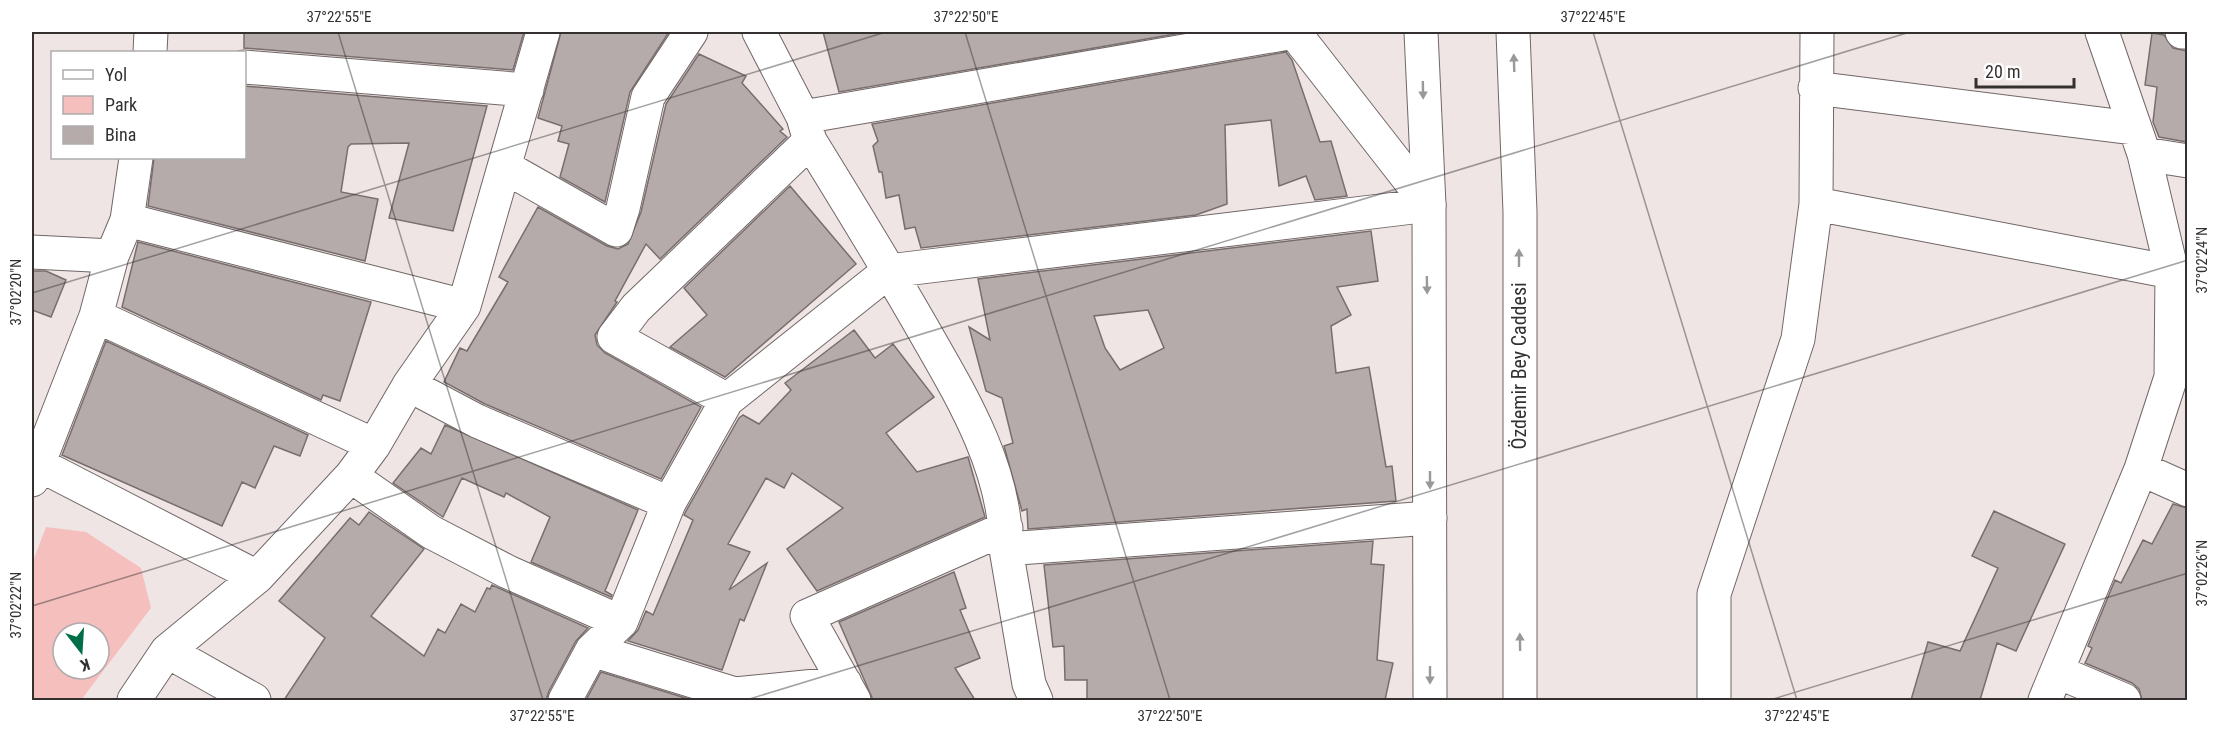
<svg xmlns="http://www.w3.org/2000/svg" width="2219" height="732" viewBox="0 0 2219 732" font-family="'Roboto Condensed',sans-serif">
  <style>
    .green { fill: #f5bfbe; fill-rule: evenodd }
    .building { fill: #b5abaa; stroke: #776e6d; stroke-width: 1.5; fill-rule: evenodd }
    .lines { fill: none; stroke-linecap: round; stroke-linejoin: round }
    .street-casing { stroke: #716767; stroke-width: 35 }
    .primary-casing { stroke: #716767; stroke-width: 35 }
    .street { stroke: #fff; stroke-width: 33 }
    .primary { stroke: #fff; stroke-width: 33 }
    .oneway { fill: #9a9898 }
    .ticks { fill: none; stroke: #343030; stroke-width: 1.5; stroke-opacity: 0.45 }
    .labels { text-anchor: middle; stroke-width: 4.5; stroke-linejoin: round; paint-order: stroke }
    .street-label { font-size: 20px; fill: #343030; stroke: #fff }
    .neatline { fill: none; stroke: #343030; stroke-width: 2 }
    .ticks-label { font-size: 15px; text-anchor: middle; fill: #343030 }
  </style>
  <rect width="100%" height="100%" fill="#f0e5e5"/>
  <path class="green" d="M 46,527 L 86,532 L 141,568 L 151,608 L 81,700 L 32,700 L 32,564 ZM 63,633 L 99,633 L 99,669 L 63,669 Z"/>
  <path class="building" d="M 244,32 L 524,32 L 513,70 L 244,48 Z
    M 561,32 L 669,32 L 630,92 L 605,202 L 560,177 L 569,144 L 558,141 L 562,126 L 538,118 Z
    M 823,32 L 1187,32 L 839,92 Z
    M 2152,33 L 2164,35 L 2173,48 L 2187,51 L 2187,142 L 2159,137 L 2153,122 L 2157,87 L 2145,85 Z
    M 1286,52 L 1292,60 L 1320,142 L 1331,141 L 1347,196 L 1315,200 L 1306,176 L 1279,186 L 1271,120 L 1225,125 L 1227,204 L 1196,215 L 921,248 L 915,227 L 905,229 L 899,195 L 886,198 L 882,172 L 879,172 L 873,146 L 878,141 L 872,124 Z
    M 699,54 L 746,76 L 742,83 L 783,129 L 780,131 L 787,137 L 660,259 L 646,244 L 615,301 L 617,302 L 595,335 L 597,345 L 605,353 L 701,407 L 661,479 L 485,404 L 444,382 L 460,348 L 467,351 L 508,282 L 499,277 L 538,207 L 607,246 L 618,249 L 628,244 L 641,212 L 666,104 Z
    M 244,86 L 487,106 L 453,231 L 389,218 L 409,143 L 351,144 L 348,147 L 341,192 L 378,199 L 365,261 L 148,206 L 154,158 L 244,158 Z
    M 790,186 L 856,264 L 725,377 L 670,347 L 707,315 L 684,288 Z
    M 1371,231 L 1378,281 L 1337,287 L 1351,315 L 1331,326 L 1336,373 L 1369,367 L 1386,467 L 1392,466 L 1396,501 L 1028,529 L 1027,509 L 1022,511 L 1004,446 L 1013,443 L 1002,398 L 986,391 L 969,327 L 990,340 L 978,279 ZM 1148,310 L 1164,348 L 1120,370 L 1105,348 L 1094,316 Z
    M 138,242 L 371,302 L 340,401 L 323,395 L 321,400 L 122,307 Z
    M 32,271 L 46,271 L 66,280 L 51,317 L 32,310 Z
    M 854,330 L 875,358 L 893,344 L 934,397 L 886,433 L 917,472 L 968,457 L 985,517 L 817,591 L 787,549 L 843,508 L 792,473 L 784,488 L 766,478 L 728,544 L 750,552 L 729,590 L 767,563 L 744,621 L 740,619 L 722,670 L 628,641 L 638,630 L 646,611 L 653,615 L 693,520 L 684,515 L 686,511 L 739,418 L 743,415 L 759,424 L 791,390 L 785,383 Z
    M 106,341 L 308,435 L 300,456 L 274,446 L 255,488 L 242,482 L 222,526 L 62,455 Z
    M 445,425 L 638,510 L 605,591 L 612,595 L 611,597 L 531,562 L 550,517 L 506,493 L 504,497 L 462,478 L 443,517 L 393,483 L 421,448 L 431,454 Z
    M 2173,504 L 2187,508 L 2187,700 L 2142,700 L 2139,689 L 2132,683 L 2085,663 L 2092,648 L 2088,646 L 2115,580 L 2121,583 L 2143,540 L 2152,544 Z
    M 1994,511 L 2065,544 L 2016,651 L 1997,643 L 1980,700 L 1911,700 L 1928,642 L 1960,651 L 1998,568 L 1972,556 Z
    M 369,512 L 424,549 L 371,616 L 424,656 L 438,629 L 445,633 L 461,604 L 475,612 L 487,588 L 490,589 L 492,585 L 588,628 L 576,641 L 549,691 L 546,700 L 284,700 L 325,638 L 279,601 L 350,518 L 359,525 Z
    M 1373,541 L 1371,564 L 1384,565 L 1377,660 L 1393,663 L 1385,700 L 1087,700 L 1087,680 L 1065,680 L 1064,646 L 1053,647 L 1044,565 Z
    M 954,572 L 966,608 L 960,610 L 980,658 L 955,668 L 975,700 L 873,700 L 839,622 Z
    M 601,672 L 692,700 L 586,700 Z"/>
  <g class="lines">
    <g class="street-casing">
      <path id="street" d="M 759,32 L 803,117 L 810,141 C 847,201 884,261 919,322 C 959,392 1006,466 1006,549 L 1029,684 L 1036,700
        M 1294,32 L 1429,205
        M 2182,32 L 2188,32
        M 150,52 L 151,32
        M 244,67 L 527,90
        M 1815,88 L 2133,128
        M 803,117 L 1294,32
        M 2144,154 L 2188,161
        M 505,167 L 616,230 L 623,208 L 648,97 L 691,32
        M 1816,204 L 2172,272
        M 127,220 L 464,306
        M 32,252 L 112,256
        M 96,316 L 374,445
        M 409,385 L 477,421 L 669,503
        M 727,400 L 614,337 L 636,308 L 810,141
        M 32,461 L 257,577
        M 2141,469 L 2188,490
        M 351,476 L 431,532 L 508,572 L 621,622
        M 32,480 L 96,316 L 112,256 L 127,220 L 136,158
        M 1006,549 L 1430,518
        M 592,650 L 735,694 L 845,683
        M 167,651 L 254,700
        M 2058,672 L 2124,700
        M 134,700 L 167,651 L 257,577 L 351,476 L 374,445 L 409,385 L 464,306 L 543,32
        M 565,700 L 592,650 L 621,622 L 669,503 L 727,400 L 889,271 L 1429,205
        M 854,700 L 807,616 L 1006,528
        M 1714,700 L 1714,594 L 1798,339 L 1816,204 L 1817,32
        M 2045,700 L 2141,469 L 2171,377 L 2172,272 L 2144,154 L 2102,32"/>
    </g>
    <g class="primary-casing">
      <path id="primary" d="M 1421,32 L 1429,205 L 1430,700
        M 1513,32 L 1520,212 L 1520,700"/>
    </g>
    <use href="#street" class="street"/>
    <use href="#primary" class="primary"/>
  </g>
  <defs><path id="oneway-solid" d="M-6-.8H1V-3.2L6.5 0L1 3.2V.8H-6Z" transform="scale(1.5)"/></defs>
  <g class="oneway">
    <use href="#oneway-solid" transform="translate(1514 63) rotate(-92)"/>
    <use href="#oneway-solid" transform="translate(1423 90) rotate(89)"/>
    <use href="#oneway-solid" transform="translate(1519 258) rotate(-90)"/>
    <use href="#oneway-solid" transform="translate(1427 285) rotate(89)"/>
    <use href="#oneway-solid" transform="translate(1430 480) rotate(90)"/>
    <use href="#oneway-solid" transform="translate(1520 642) rotate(-91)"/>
    <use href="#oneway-solid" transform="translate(1430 675) rotate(90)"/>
  </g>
  <path class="ticks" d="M 338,32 L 543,700M 965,32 L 1170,700M 1593,32 L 1797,700M 32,293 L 886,32M 32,606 L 1910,32M 746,700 L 2188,260M 1770,700 L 2188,573"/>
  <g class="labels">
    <g class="street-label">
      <text transform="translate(1519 366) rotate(-90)" y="7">Özdemir Bey Caddesi</text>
    </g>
  </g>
  <rect width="2219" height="732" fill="none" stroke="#ffffff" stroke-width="66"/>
  <rect x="51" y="51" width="195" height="108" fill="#ffffff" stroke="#aeacac" stroke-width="1.5"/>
  <rect x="63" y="70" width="30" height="9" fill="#ffffff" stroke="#aeacac" stroke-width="1.5"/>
  <text x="105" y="81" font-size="18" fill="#343030">Yol</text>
  <rect x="63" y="96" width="30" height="18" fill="#f5bfbe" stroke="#aeacac" stroke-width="1.5"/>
  <text x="105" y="111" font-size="18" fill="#343030">Park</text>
  <rect x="63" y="126" width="30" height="18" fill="#b5abaa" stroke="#aeacac" stroke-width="1.5"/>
  <text x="105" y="141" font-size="18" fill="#343030">Bina</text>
  <g transform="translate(81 651) rotate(163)"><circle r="28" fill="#ffffff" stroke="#aeacac" stroke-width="1.5"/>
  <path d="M0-4.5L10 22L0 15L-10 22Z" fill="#006f47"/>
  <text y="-9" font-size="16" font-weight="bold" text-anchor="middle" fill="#343030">K</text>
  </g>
  <path d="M1976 78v9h98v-9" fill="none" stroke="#343030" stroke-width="3"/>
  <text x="1985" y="78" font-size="18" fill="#343030" stroke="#ffffff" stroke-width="4.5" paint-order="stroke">20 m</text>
  <rect x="33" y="33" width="2153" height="666" class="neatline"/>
  <g class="ticks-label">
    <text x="339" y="22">37°22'55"E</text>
    <text x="966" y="22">37°22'50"E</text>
    <text x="1593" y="22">37°22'45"E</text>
    <text transform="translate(2202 260) rotate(-90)" y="5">37°02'24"N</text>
    <text transform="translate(16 292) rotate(-90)" y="5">37°02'20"N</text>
    <text transform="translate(2202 573) rotate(-90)" y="5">37°02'26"N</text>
    <text transform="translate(16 605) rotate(-90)" y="5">37°02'22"N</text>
    <text x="542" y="721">37°22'55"E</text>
    <text x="1170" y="721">37°22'50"E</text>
    <text x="1797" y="721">37°22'45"E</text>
  </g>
</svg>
